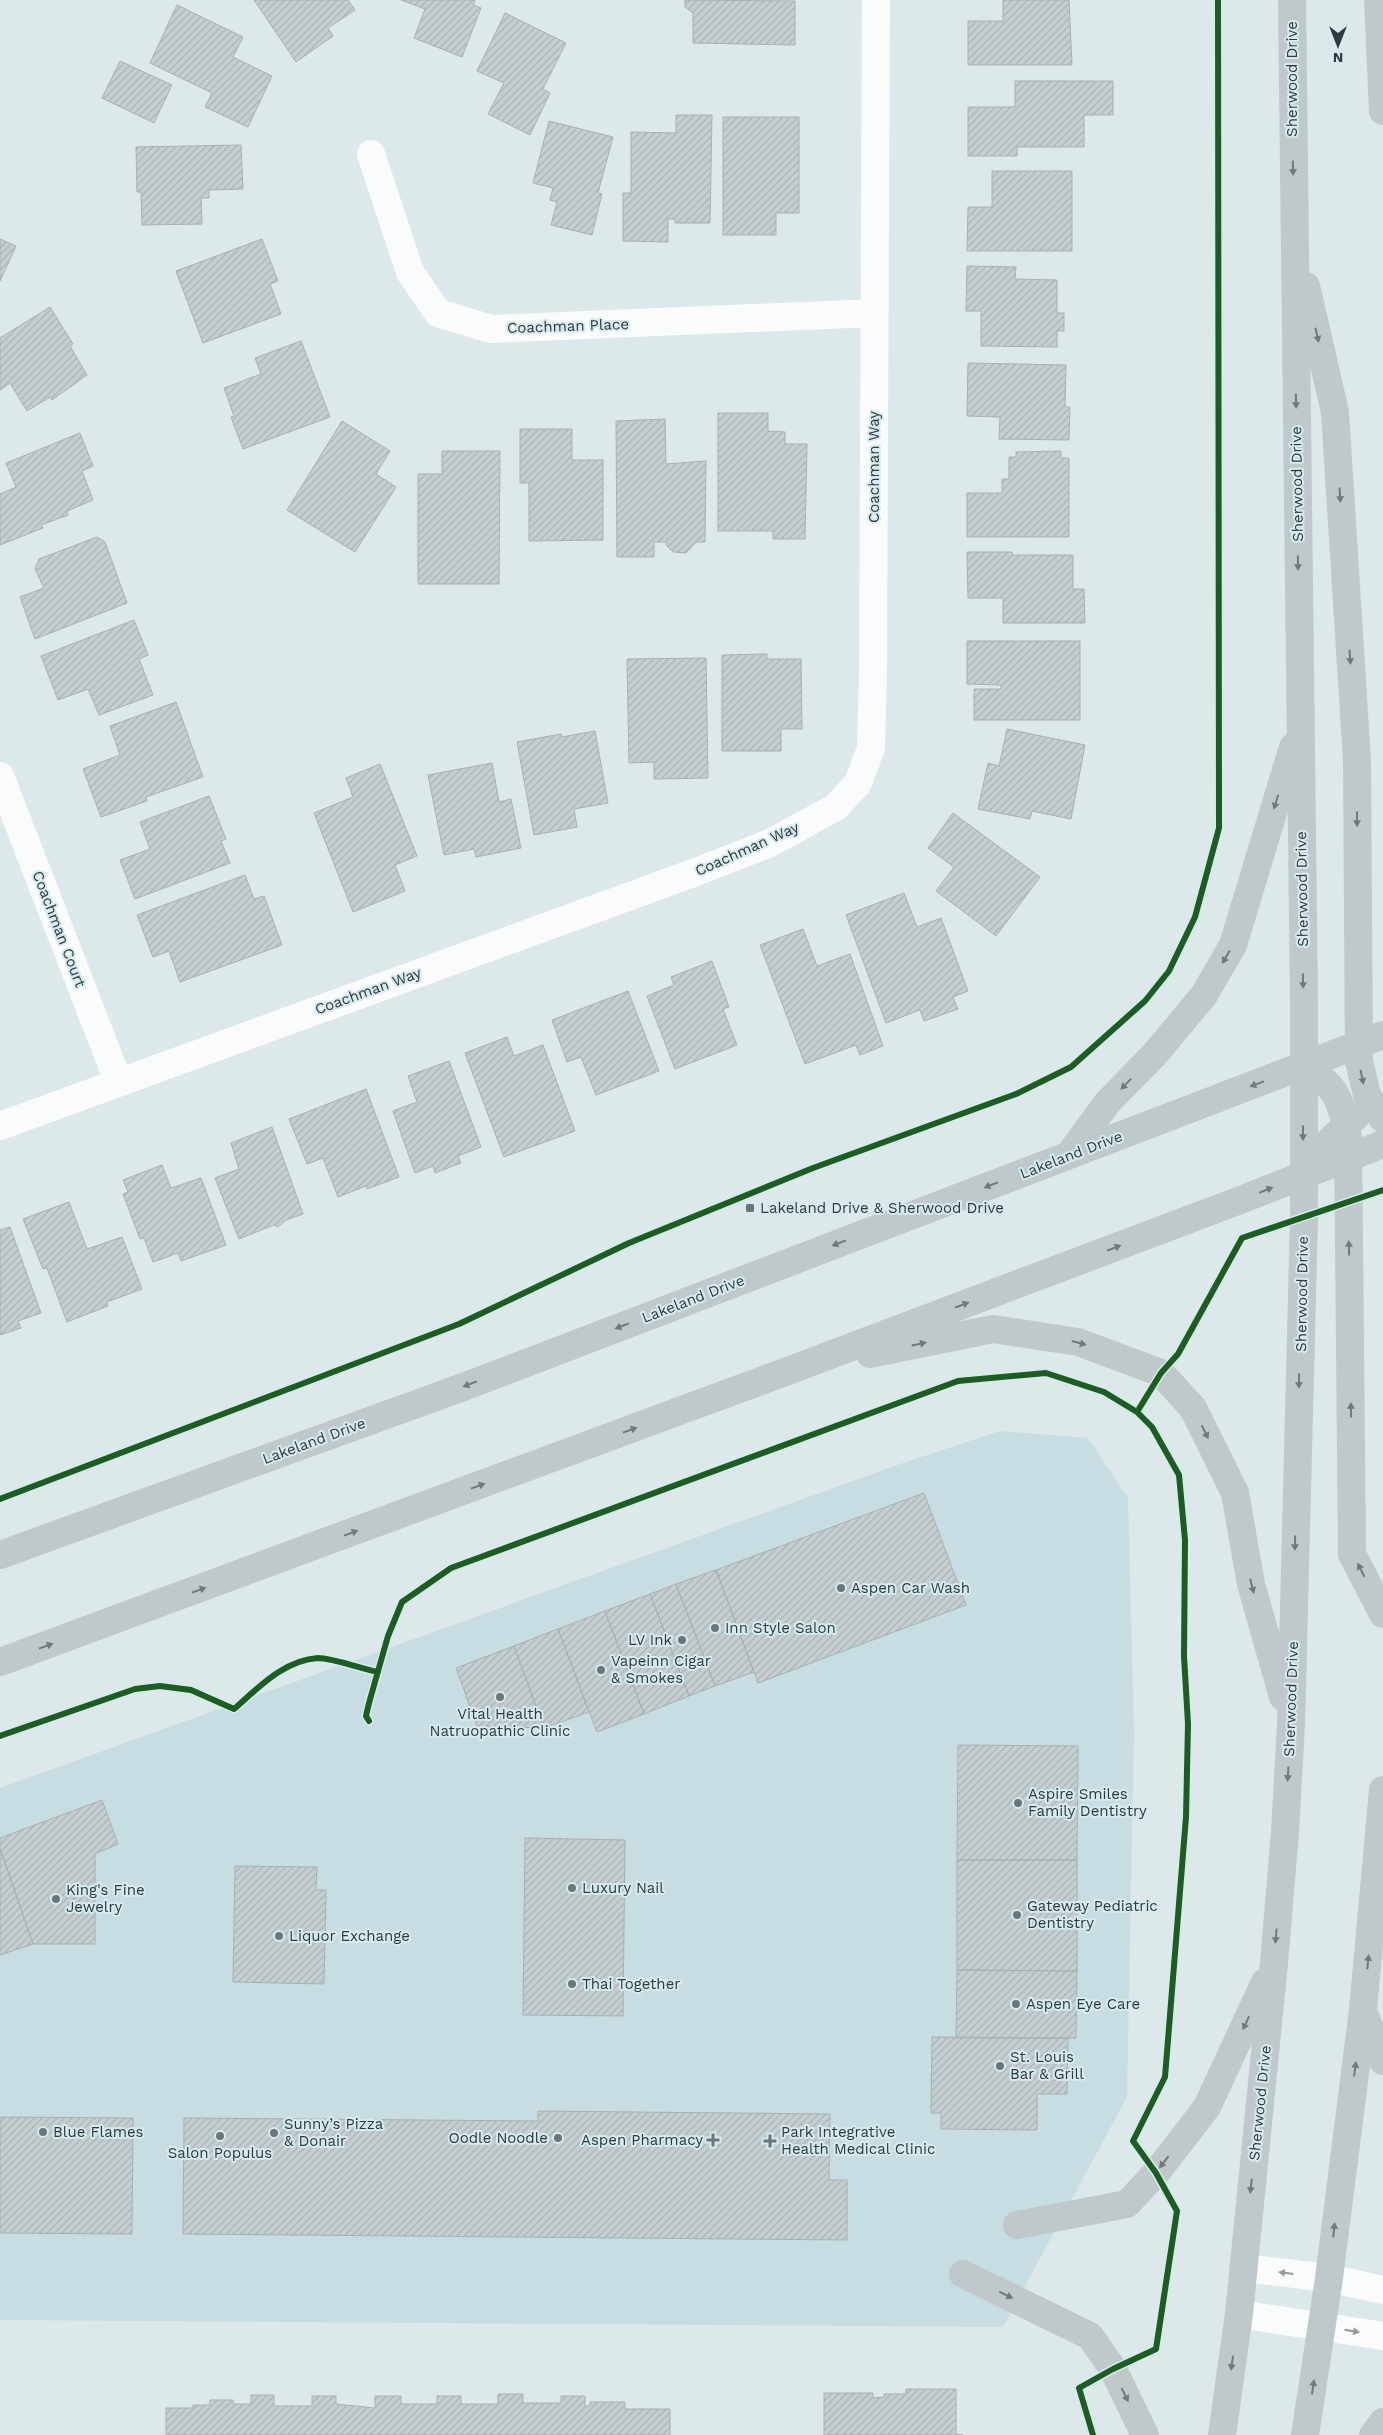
<svg xmlns="http://www.w3.org/2000/svg" width="1383" height="2435" viewBox="0 0 1383 2435" font-family="'Work Sans',sans-serif">
  <style>
    .built { fill: #c8dde2 }
    .building { fill: url(#building-hatch); stroke: #a7b0b2 }
    .lines { fill: none; stroke-linecap: round; stroke-linejoin: round }
    .minor { stroke: #fafcfc; stroke-width: 28 }
    .major { stroke: #bfc8ca; stroke-width: 28 }
    .cycleway-casing { stroke: #d6ebf0; stroke-width: 9 }
    .cycleway { stroke: #1b5e20; stroke-width: 6 }
    .oneway { fill: #70797b }
    .oneway2 { fill: #959a9c }
    .poi-dot { fill: #6c7678; stroke: #d6ebf0; stroke-width: 2 }
    .labels { text-anchor: middle; stroke-width: 4; stroke-linejoin: round; paint-order: stroke }
    .street-label { font-size: 15px; fill: #30393b; stroke: #d6ebf0 }
    .poi-label { font-size: 15px; fill: #30393b; stroke: #d6ebf0; text-anchor: start }
  </style>
  <defs>
    <pattern id="building-hatch" width="6" height="6" patternUnits="userSpaceOnUse" patternTransform="scale(1.25)"><rect width="6" height="6" fill="#c5cfd1"/><path d="M-1 1l2-2M0 6l6-6M5 7l2-2" fill="none" stroke="#aab2b4"/></pattern>
  </defs>
  <rect width="100%" height="100%" fill="#dce8ea"/>
  <path class="built" d="M 1000,1431 L 1088,1438 L 1128,1498 L 1134,1732 L 1127,2097 L 1003,2327 L 0,2320 L 0,1788 L 900,1464 Z"/>
  <path class="building" d="M 254,0 L 348,0 L 355,10 L 328,28 L 333,36 L 296,62 Z
    M 401,0 L 475,0 L 473,5 L 481,8 L 462,57 L 414,38 L 425,9 Z
    M 685,0 L 795,1 L 795,45 L 693,43 L 693,13 L 685,7 Z
    M 1003,0 L 1069,0 L 1072,65 L 968,65 L 968,21 L 1003,21 Z
    M 177,5 L 243,37 L 233,57 L 272,76 L 248,127 L 205,107 L 212,93 L 150,63 Z
    M 505,13 L 566,43 L 543,89 L 550,93 L 530,135 L 488,114 L 504,83 L 477,71 Z
    M 120,61 L 172,85 L 154,123 L 102,98 Z
    M 1015,81 L 1113,81 L 1113,115 L 1084,115 L 1084,147 L 1017,147 L 1017,156 L 968,156 L 968,107 L 1015,107 Z
    M 676,115 L 712,115 L 710,223 L 675,223 L 675,219 L 668,219 L 668,242 L 623,241 L 623,193 L 631,193 L 631,132 L 676,133 Z
    M 723,117 L 799,117 L 799,213 L 776,213 L 776,235 L 723,235 Z
    M 549,121 L 613,137 L 598,193 L 602,194 L 592,235 L 551,225 L 557,202 L 550,200 L 553,188 L 533,183 Z
    M 241,145 L 243,189 L 209,190 L 209,198 L 201,198 L 202,224 L 142,225 L 141,192 L 137,192 L 136,147 Z
    M 992,171 L 1072,171 L 1072,251 L 967,251 L 968,207 L 992,207 Z
    M 0,239 L 16,246 L 0,281 Z
    M 262,239 L 278,281 L 270,284 L 281,314 L 203,343 L 176,271 Z
    M 967,266 L 1016,267 L 1015,279 L 1057,280 L 1057,313 L 1064,313 L 1064,331 L 1057,331 L 1057,347 L 981,346 L 981,311 L 966,311 Z
    M 50,307 L 73,344 L 70,346 L 87,375 L 52,400 L 50,397 L 27,411 L 10,383 L 0,390 L 0,338 Z
    M 301,341 L 330,417 L 243,449 L 231,417 L 234,416 L 224,388 L 261,374 L 255,358 Z
    M 968,363 L 1066,365 L 1065,407 L 1070,407 L 1069,440 L 999,439 L 1000,417 L 967,416 Z
    M 718,413 L 768,413 L 768,431 L 785,432 L 785,444 L 807,444 L 805,539 L 773,539 L 773,531 L 718,531 Z
    M 665,419 L 666,464 L 706,461 L 705,542 L 696,542 L 686,553 L 673,552 L 666,545 L 666,542 L 654,542 L 654,557 L 617,557 L 616,421 Z
    M 342,421 L 390,451 L 376,474 L 396,487 L 355,552 L 287,510 Z
    M 520,429 L 572,429 L 572,460 L 603,460 L 603,540 L 529,541 L 529,483 L 520,483 Z
    M 80,433 L 93,466 L 82,471 L 93,500 L 67,511 L 68,515 L 41,525 L 43,528 L 0,545 L 0,494 L 16,487 L 6,463 Z
    M 442,451 L 500,451 L 499,584 L 418,584 L 418,474 L 442,474 Z
    M 1061,451 L 1061,458 L 1069,458 L 1069,537 L 967,537 L 967,493 L 1002,493 L 1002,479 L 1009,479 L 1009,457 L 1016,457 L 1016,452 Z
    M 97,537 L 105,542 L 127,603 L 35,639 L 20,597 L 44,588 L 35,569 L 39,559 Z
    M 967,552 L 1012,552 L 1013,555 L 1073,555 L 1073,589 L 1084,589 L 1085,623 L 1003,623 L 1003,598 L 968,598 Z
    M 134,620 L 148,655 L 139,659 L 153,695 L 99,715 L 88,689 L 58,700 L 41,656 Z
    M 967,641 L 1080,641 L 1080,720 L 974,720 L 974,689 L 1001,689 L 1001,685 L 967,684 Z
    M 767,654 L 767,659 L 801,659 L 802,729 L 781,729 L 781,751 L 722,751 L 722,655 Z
    M 706,658 L 708,778 L 654,779 L 654,762 L 629,763 L 627,659 Z
    M 176,702 L 203,777 L 146,797 L 147,801 L 101,817 L 83,769 L 120,755 L 110,726 Z
    M 1007,729 L 1085,745 L 1071,819 L 1032,811 L 1030,819 L 978,809 L 988,763 L 999,766 Z
    M 595,731 L 608,803 L 574,809 L 577,827 L 534,835 L 517,742 L 561,734 L 562,737 Z
    M 492,763 L 499,802 L 511,799 L 521,848 L 476,857 L 474,849 L 444,855 L 428,775 Z
    M 380,764 L 417,856 L 395,865 L 405,891 L 353,912 L 314,813 L 353,797 L 346,778 Z
    M 209,796 L 226,839 L 221,841 L 230,863 L 135,899 L 120,860 L 150,849 L 140,822 Z
    M 953,813 L 1040,877 L 996,936 L 936,891 L 954,867 L 928,848 Z
    M 245,875 L 254,899 L 264,896 L 282,945 L 180,982 L 169,951 L 153,957 L 137,915 Z
    M 904,893 L 917,927 L 941,918 L 968,991 L 953,997 L 958,1009 L 924,1021 L 920,1010 L 886,1023 L 846,915 Z
    M 803,929 L 817,966 L 850,954 L 883,1046 L 860,1055 L 856,1045 L 805,1064 L 760,945 Z
    M 712,961 L 729,1007 L 723,1009 L 737,1045 L 675,1069 L 647,996 L 674,985 L 671,977 Z
    M 628,991 L 659,1071 L 596,1095 L 581,1057 L 567,1062 L 552,1020 Z
    M 507,1037 L 514,1056 L 543,1045 L 575,1131 L 504,1157 L 465,1053 Z
    M 449,1061 L 481,1147 L 458,1156 L 461,1163 L 435,1173 L 433,1166 L 415,1173 L 393,1111 L 417,1102 L 408,1076 Z
    M 366,1089 L 399,1177 L 367,1189 L 366,1186 L 338,1197 L 323,1158 L 307,1164 L 289,1119 Z
    M 272,1127 L 303,1214 L 286,1220 L 278,1227 L 274,1225 L 239,1239 L 215,1178 L 239,1169 L 231,1143 Z
    M 162,1165 L 171,1188 L 201,1178 L 226,1245 L 181,1261 L 178,1253 L 153,1262 L 144,1238 L 140,1239 L 123,1194 L 128,1192 L 123,1180 Z
    M 69,1202 L 87,1249 L 122,1237 L 142,1289 L 107,1302 L 108,1306 L 67,1322 L 47,1268 L 43,1269 L 23,1219 Z
    M 10,1227 L 41,1313 L 18,1321 L 21,1328 L 0,1335 L 0,1230 Z
    M 924,1493 L 966,1605 L 758,1683 L 716,1570 Z
    M 716,1570 L 754,1672 L 715,1686 L 676,1584 Z
    M 676,1584 L 715,1686 L 689,1696 L 650,1594 Z
    M 650,1594 L 689,1696 L 644,1714 L 605,1611 Z
    M 605,1611 L 644,1714 L 597,1732 L 558,1629 Z
    M 558,1629 L 589,1712 L 544,1728 L 514,1646 Z
    M 514,1646 L 544,1728 L 477,1726 L 456,1668 Z
    M 958,1745 L 1078,1746 L 1077,1860 L 957,1860 Z
    M 102,1800 L 118,1844 L 95,1854 L 95,1944 L 33,1944 L 0,1848 L 0,1838 Z
    M 525,1838 L 625,1840 L 623,2016 L 523,2015 Z
    M 0,1848 L 33,1944 L 0,1955 Z
    M 957,1860 L 1077,1860 L 1077,1971 L 957,1970 Z
    M 235,1866 L 317,1867 L 316,1890 L 326,1890 L 324,1984 L 233,1982 Z
    M 957,1970 L 1077,1971 L 1076,2038 L 956,2038 Z
    M 932,2037 L 1068,2038 L 1067,2094 L 1037,2094 L 1037,2130 L 941,2129 L 941,2113 L 931,2113 Z
    M 538,2111 L 830,2114 L 829,2180 L 847,2180 L 847,2240 L 183,2234 L 184,2118 L 538,2121 Z
    M 0,2117 L 133,2118 L 132,2234 L 0,2233 Z
    M 906,2389 L 956,2389 L 956,2434 L 963,2435 L 824,2435 L 824,2393 L 873,2393 L 873,2398 L 884,2397 L 884,2394 L 906,2394 Z
    M 498,2394 L 523,2394 L 523,2403 L 561,2403 L 561,2396 L 585,2396 L 585,2406 L 590,2406 L 590,2402 L 625,2402 L 625,2409 L 670,2409 L 670,2435 L 166,2435 L 166,2408 L 193,2408 L 193,2405 L 210,2405 L 210,2400 L 233,2400 L 233,2404 L 251,2404 L 251,2395 L 274,2395 L 274,2406 L 312,2406 L 312,2396 L 336,2396 L 336,2404 L 375,2408 L 375,2396 L 401,2396 L 401,2404 L 437,2404 L 437,2396 L 461,2396 L 461,2404 L 498,2404 Z"/>
  <g class="lines">
    <path class="minor" d="M 371,154 L 410,272 L 438,313 L 491,329 L 874,313
      M 0,776 L 118,1081
      M 0,1126 L 696,872 L 770,843 L 836,807 L 858,783 L 871,748 L 873,672 L 876,0
      M 1244,2268 L 1329,2278 L 1383,2290
      M 1239,2314 L 1383,2336"/>
    <path class="major" d="M 1378,0 L 1383,111
      M 1306,286 L 1335,412 L 1357,761 L 1359,1061 L 1367,1095 L 1383,1119
      M 1302,1067 C 1336,1081 1343,1105 1348,1139 L 1352,1554 L 1383,1614
      M 1069,1155 L 1107,1103 L 1154,1055 L 1204,995 L 1233,945 L 1293,747
      M 1303,1175 L 1317,1153 L 1357,1115
      M 870,1354 L 993,1329 L 1078,1342 L 1161,1373 L 1193,1408 L 1235,1493 L 1251,1584 L 1283,1697
      M 0,1555 L 466,1386 L 1383,1035
      M 0,1662 L 785,1372 L 1243,1199 L 1383,1144
      M 1363,2011 L 1383,2061
      M 1017,2225 L 1127,2204 L 1156,2173 L 1207,2107 L 1265,1982
      M 963,2274 L 1090,2336 L 1113,2369 L 1145,2435
      M 1222,2435 L 1239,2314 L 1274,1963 L 1285,1832 L 1291,1725 L 1304,1218 L 1304,1002 L 1292,0
      M 1305,2435 L 1329,2278 L 1363,2010 L 1383,1790
      M 1373,2435 L 1383,2422"/>
    <g class="cycleway-casing">
      <path id="cycleway" d="M 1137,1412 L 1161,1373 L 1178,1354 L 1242,1238 L 1383,1190
        M 0,1499 L 459,1324 L 629,1243 L 813,1168 L 1016,1094 L 1071,1067 L 1145,1001 L 1169,971 L 1195,917 L 1219,828 L 1218,0
        M 369,1721 L 366,1716 L 369,1703 L 388,1636 L 402,1602 L 451,1568 L 958,1381 L 1046,1373 L 1104,1392 L 1137,1412 L 1152,1427 L 1179,1475 L 1185,1540 L 1184,1656 L 1188,1724 L 1186,1817 L 1165,2077 L 1133,2141 L 1156,2173 L 1177,2211 L 1156,2349 L 1113,2369 L 1079,2388 L 1093,2435
        M 0,1736 L 135,1689 L 160,1686 L 191,1690 L 234,1709 C 258,1688 284,1660 318,1658 C 332,1658 363,1669 378,1672"/>
    </g>
    <use href="#cycleway" class="cycleway"/>
  </g>
  <defs><path id="oneway-solid" d="M-6-.8H1V-3.2L6.5 0L1 3.2V.8H-6Z" transform="scale(1.25)"/></defs>
  <g class="oneway">
    <use href="#oneway-solid" transform="translate(1293 168) rotate(89)"/>
    <use href="#oneway-solid" transform="translate(1317 335) rotate(77)"/>
    <use href="#oneway-solid" transform="translate(1296 401) rotate(89)"/>
    <use href="#oneway-solid" transform="translate(1340 495) rotate(86)"/>
    <use href="#oneway-solid" transform="translate(1298 563) rotate(89)"/>
    <use href="#oneway-solid" transform="translate(1350 657) rotate(86)"/>
    <use href="#oneway-solid" transform="translate(1276 802) rotate(107)"/>
    <use href="#oneway-solid" transform="translate(1357 819) rotate(90)"/>
    <use href="#oneway-solid" transform="translate(1226 957) rotate(120)"/>
    <use href="#oneway-solid" transform="translate(1303 981) rotate(89)"/>
    <use href="#oneway-solid" transform="translate(1362 1077) rotate(78)"/>
    <use href="#oneway-solid" transform="translate(1126 1084) rotate(134)"/>
    <use href="#oneway-solid" transform="translate(1257 1084) rotate(160)"/>
    <use href="#oneway-solid" transform="translate(1303 1133) rotate(90)"/>
    <use href="#oneway-solid" transform="translate(991 1185) rotate(159)"/>
    <use href="#oneway-solid" transform="translate(1266 1190) rotate(-22)"/>
    <use href="#oneway-solid" transform="translate(839 1243) rotate(159)"/>
    <use href="#oneway-solid" transform="translate(1114 1248) rotate(-21)"/>
    <use href="#oneway-solid" transform="translate(1349 1248) rotate(-91)"/>
    <use href="#oneway-solid" transform="translate(962 1305) rotate(-21)"/>
    <use href="#oneway-solid" transform="translate(622 1326) rotate(159)"/>
    <use href="#oneway-solid" transform="translate(1079 1343) rotate(15)"/>
    <use href="#oneway-solid" transform="translate(919 1344) rotate(-12)"/>
    <use href="#oneway-solid" transform="translate(1299 1381) rotate(91)"/>
    <use href="#oneway-solid" transform="translate(470 1384) rotate(159)"/>
    <use href="#oneway-solid" transform="translate(1351 1410) rotate(-91)"/>
    <use href="#oneway-solid" transform="translate(630 1430) rotate(-20)"/>
    <use href="#oneway-solid" transform="translate(1205 1432) rotate(64)"/>
    <use href="#oneway-solid" transform="translate(478 1486) rotate(-20)"/>
    <use href="#oneway-solid" transform="translate(351 1533) rotate(-20)"/>
    <use href="#oneway-solid" transform="translate(1295 1543) rotate(91)"/>
    <use href="#oneway-solid" transform="translate(1361 1570) rotate(-117)"/>
    <use href="#oneway-solid" transform="translate(1252 1586) rotate(76)"/>
    <use href="#oneway-solid" transform="translate(199 1590) rotate(-20)"/>
    <use href="#oneway-solid" transform="translate(46 1646) rotate(-20)"/>
    <use href="#oneway-solid" transform="translate(1288 1774) rotate(93)"/>
    <use href="#oneway-solid" transform="translate(1276 1936) rotate(95)"/>
    <use href="#oneway-solid" transform="translate(1368 1962) rotate(-84)"/>
    <use href="#oneway-solid" transform="translate(1246 2023) rotate(115)"/>
    <use href="#oneway-solid" transform="translate(1355 2069) rotate(-82)"/>
    <use href="#oneway-solid" transform="translate(1164 2162) rotate(128)"/>
    <use href="#oneway-solid" transform="translate(1251 2186) rotate(96)"/>
    <use href="#oneway-solid" transform="translate(1334 2230) rotate(-84)"/>
    <use href="#oneway-solid" transform="translate(1006 2295) rotate(26)"/>
    <use href="#oneway-solid" transform="translate(1232 2363) rotate(98)"/>
    <use href="#oneway-solid" transform="translate(1313 2387) rotate(-82)"/>
    <use href="#oneway-solid" transform="translate(1125 2395) rotate(64)"/>
  </g>
  <g class="oneway2">
    <use href="#oneway-solid" transform="translate(1286 2273) rotate(-173)"/>
    <use href="#oneway-solid" transform="translate(1352 2331) rotate(9)"/>
  </g>
  <g class="poi-dot">
    <rect x="745" y="1203" width="10" height="10" rx="2.5"/>
    <circle cx="841" cy="1588" r="5"/>
    <circle cx="715" cy="1628" r="5"/>
    <circle cx="682" cy="1640" r="5"/>
    <circle cx="601" cy="1670" r="5"/>
    <circle cx="500" cy="1697" r="5"/>
    <circle cx="1018" cy="1803" r="5"/>
    <circle cx="572" cy="1888" r="5"/>
    <circle cx="56" cy="1899" r="5"/>
    <circle cx="1017" cy="1915" r="5"/>
    <circle cx="279" cy="1936" r="5"/>
    <circle cx="572" cy="1984" r="5"/>
    <circle cx="1016" cy="2004" r="5"/>
    <circle cx="1000" cy="2066" r="5"/>
    <circle cx="43" cy="2132" r="5"/>
    <circle cx="274" cy="2133" r="5"/>
    <circle cx="220" cy="2136" r="5"/>
    <circle cx="558" cy="2138" r="5"/>
    <path d="M710.5 2132.5h5v5h5v5h-5v5h-5v-5h-5v-5h5z"/>
    <path d="M767.5 2133.5h5v5h5v5h-5v5h-5v-5h-5v-5h5z"/>
  </g>
  <g class="labels">
    <g class="street-label">
      <text transform="translate(1292 79) rotate(-90)" y="5">Sherwood Drive</text>
      <text transform="translate(568 326) rotate(-2)" y="5">Coachman Place</text>
      <text transform="translate(874 467) rotate(-90)" y="5">Coachman Way</text>
      <text transform="translate(1297 484) rotate(-91)" y="5">Sherwood Drive</text>
      <text transform="translate(747 849) rotate(-24)" y="5">Coachman Way</text>
      <text transform="translate(1302 889) rotate(-91)" y="5">Sherwood Drive</text>
      <text transform="translate(59 929) rotate(69)" y="5">Coachman Court</text>
      <text transform="translate(368 991) rotate(-20)" y="5">Coachman Way</text>
      <text transform="translate(1071 1155) rotate(-21)" y="5">Lakeland Drive</text>
      <text transform="translate(1302 1294) rotate(-89)" y="5">Sherwood Drive</text>
      <text transform="translate(693 1299) rotate(-21)" y="5">Lakeland Drive</text>
      <text transform="translate(314 1441) rotate(-20)" y="5">Lakeland Drive</text>
      <text transform="translate(1291 1699) rotate(-88)" y="5">Sherwood Drive</text>
      <text transform="translate(1260 2103) rotate(-84)" y="5">Sherwood Drive</text>
    </g>
    <g class="poi-label">
      <text x="760" y="1213">Lakeland Drive &amp; Sherwood Drive</text>
      <text x="851" y="1593">Aspen Car Wash</text>
      <text x="725" y="1633">Inn Style Salon</text>
      <text x="672" y="1645" text-anchor="end">LV Ink</text>
      <text x="611" y="1666">Vapeinn Cigar<tspan x="611" dy="17">&amp; Smokes</tspan></text>
      <text x="500" y="1719" text-anchor="middle">Vital Health<tspan x="500" dy="17">Natruopathic Clinic</tspan></text>
      <text x="1028" y="1799">Aspire Smiles<tspan x="1028" dy="17">Family Dentistry</tspan></text>
      <text x="582" y="1893">Luxury Nail</text>
      <text x="66" y="1895">King's Fine<tspan x="66" dy="17">Jewelry</tspan></text>
      <text x="1027" y="1911">Gateway Pediatric<tspan x="1027" dy="17">Dentistry</tspan></text>
      <text x="289" y="1941">Liquor Exchange</text>
      <text x="582" y="1989">Thai Together</text>
      <text x="1026" y="2009">Aspen Eye Care</text>
      <text x="1010" y="2062">St. Louis<tspan x="1010" dy="17">Bar &amp; Grill</tspan></text>
      <text x="284" y="2129">Sunny’s Pizza<tspan x="284" dy="17">&amp; Donair</tspan></text>
      <text x="53" y="2137">Blue Flames</text>
      <text x="781" y="2137">Park Integrative<tspan x="781" dy="17">Health Medical Clinic</tspan></text>
      <text x="548" y="2143" text-anchor="end">Oodle Noodle</text>
      <text x="703" y="2145" text-anchor="end">Aspen Pharmacy</text>
      <text x="220" y="2158" text-anchor="middle">Salon Populus</text>
    </g>
  </g>
  <g transform="translate(1338 45) rotate(180)" stroke="#d6ebf0" stroke-width="4" paint-order="stroke">
  <path d="M0-4L9 19L0 12L-9 19Z" fill="#30393b"/>
  <text y="-8" font-size="14" font-weight="bold" text-anchor="middle" fill="#30393b">N</text>
  </g>
</svg>
